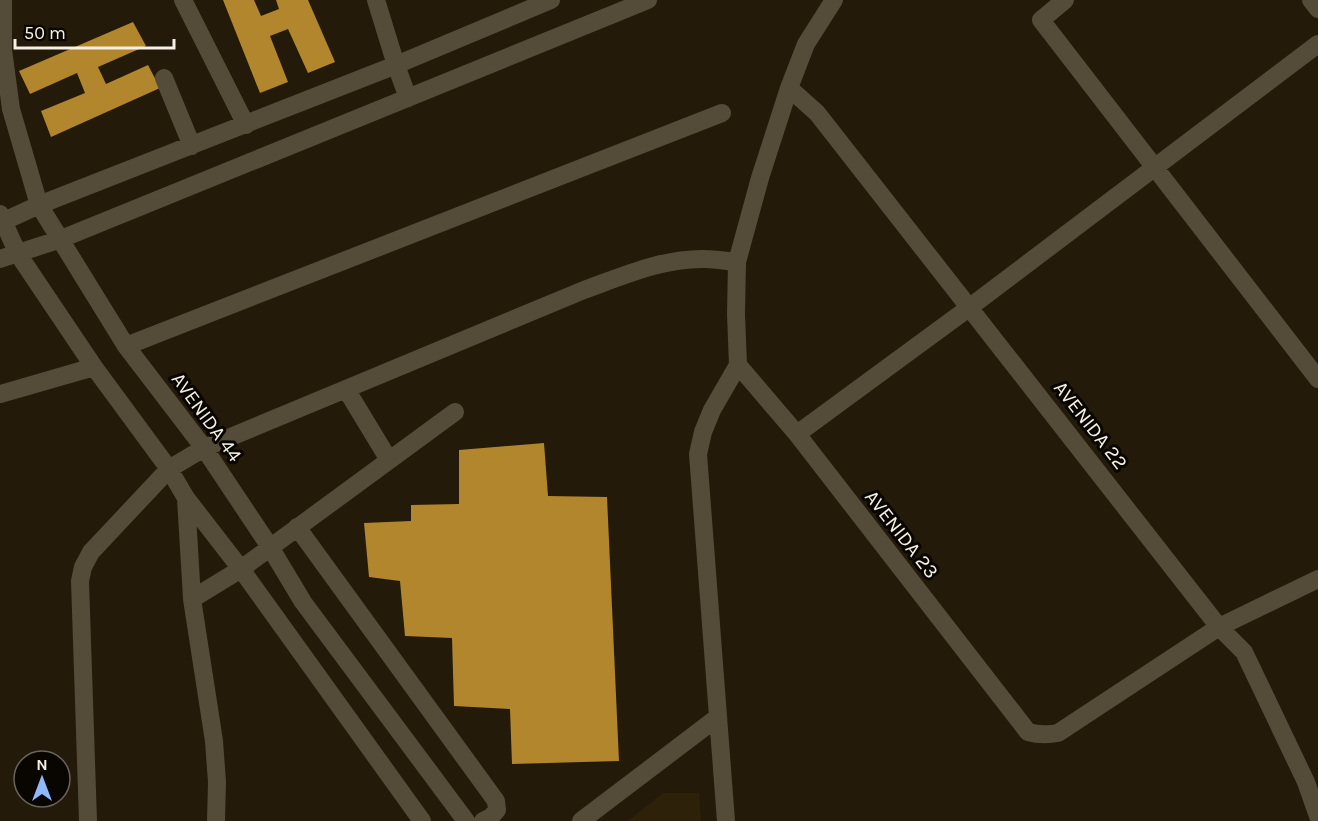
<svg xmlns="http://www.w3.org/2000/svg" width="1318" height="821" viewBox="0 0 1318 821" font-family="Karla,sans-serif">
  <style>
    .built { fill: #2d210a }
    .building { fill: #b2862c }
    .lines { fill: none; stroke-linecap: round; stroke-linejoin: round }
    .minor { stroke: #554b39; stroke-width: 18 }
    .labels { text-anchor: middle; stroke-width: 6; stroke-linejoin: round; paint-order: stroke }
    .street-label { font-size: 20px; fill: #f6f0e5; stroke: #090602 }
  </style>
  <rect width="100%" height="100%" fill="#231a09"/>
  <path class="built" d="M 663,793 L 699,793 L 701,821 L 628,821 Z"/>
  <path class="building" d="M 223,0 L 254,0 L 261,16 L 279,9 L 276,0 L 308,0 L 335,62 L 308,73 L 288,29 L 270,36 L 288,82 L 260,93 Z
    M 133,22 L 146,46 L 98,67 L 106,84 L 148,65 L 160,88 L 51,137 L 41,111 L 85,93 L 77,73 L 30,94 L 19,71 Z
    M 544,443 L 548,496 L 607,497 L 619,761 L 512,764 L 510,709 L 454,706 L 452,638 L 405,636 L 400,581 L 369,577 L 364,523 L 411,521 L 411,505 L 459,504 L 459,450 Z"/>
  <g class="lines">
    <path class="minor" d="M 3,0 L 3,50 L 11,109 L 39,205 L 126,346 L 204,448 L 270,547 L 303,602 L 466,821
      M 183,0 L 246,125
      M 376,0 L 396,65 L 408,98
      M 1065,0 L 1041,20 L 1318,379
      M 1311,0 L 1318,9
      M 164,78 L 192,146
      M 789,88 L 817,113 L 1219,627 L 1244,652 L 1306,782 L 1318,816
      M 0,214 L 18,254 L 94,367 L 169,469 L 186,498 L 241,569 L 422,821
      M 0,223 L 39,205 L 396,65 L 551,0
      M 0,259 L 61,239 L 648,0
      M 126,346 L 722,113
      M 738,365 L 797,434 L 1028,732 C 1039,735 1047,735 1058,733 L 1219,627 L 1318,579
      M 346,389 L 389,460
      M 0,394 L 94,367
      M 797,434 L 970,307 L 1318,44
      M 186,498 L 192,599 L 214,741 L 217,782 L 216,821
      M 297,527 L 496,801 L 497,810 L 491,817 L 483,821
      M 192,599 L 241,569 L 455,412
      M 88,821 L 80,581 L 83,567 L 91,552 L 169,469 L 204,448 L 584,290 C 623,276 663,258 705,259 C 715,259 726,261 737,262
      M 581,821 L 718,717
      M 726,821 L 698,454 L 703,432 L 712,410 L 738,365 L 736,314 L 737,262 L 760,178 L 789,88 L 806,44 L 834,0"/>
  </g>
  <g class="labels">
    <g class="street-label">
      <text transform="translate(207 417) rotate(54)" y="7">AVENIDA 44</text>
      <text transform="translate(1091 425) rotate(52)" y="7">AVENIDA 22</text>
      <text transform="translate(902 534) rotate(52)" y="7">AVENIDA 23</text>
    </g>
  </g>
  <g transform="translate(42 779)"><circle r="28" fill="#090602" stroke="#68645d" stroke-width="1.5"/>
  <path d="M0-4.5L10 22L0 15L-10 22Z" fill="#90b8fd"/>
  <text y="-9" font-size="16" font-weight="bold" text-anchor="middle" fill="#f6f0e5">N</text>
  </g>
  <path d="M15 39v9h159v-9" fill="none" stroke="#f6f0e5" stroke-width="3"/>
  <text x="24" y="39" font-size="18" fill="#f6f0e5" stroke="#090602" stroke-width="4.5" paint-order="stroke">50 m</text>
</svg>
